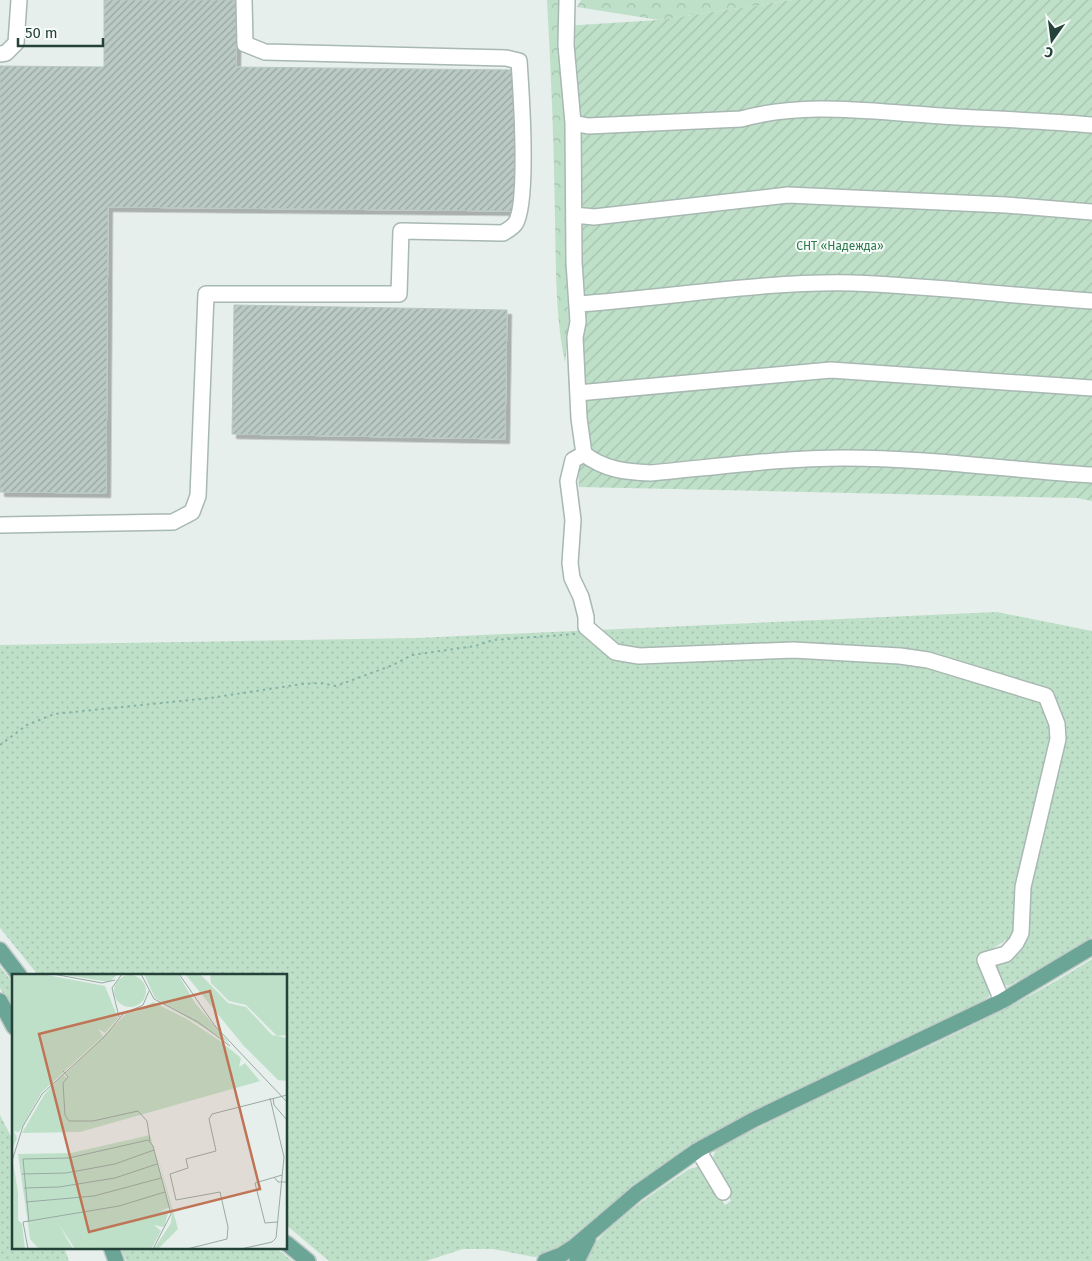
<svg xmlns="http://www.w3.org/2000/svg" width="1092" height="1261" viewBox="0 0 1092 1261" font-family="'Fira Sans',sans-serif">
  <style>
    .grass { fill: url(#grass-dots) }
    .forest { fill: url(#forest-crowns) }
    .garden { fill: url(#garden-furrows) }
    .building { fill: url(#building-hatch); stroke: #b8c9c2; filter: url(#shadow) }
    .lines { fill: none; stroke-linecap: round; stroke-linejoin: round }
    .minor-casing { stroke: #a8b8b2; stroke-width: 18 }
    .major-casing { stroke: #c2cac8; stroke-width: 18 }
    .path { stroke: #86b3a5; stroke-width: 2; stroke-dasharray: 2.5 4; stroke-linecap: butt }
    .minor { stroke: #fff; stroke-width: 15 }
    .major { stroke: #6aa596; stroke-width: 15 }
    .labels { text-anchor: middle; stroke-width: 4; stroke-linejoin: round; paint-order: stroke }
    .park-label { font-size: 12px; fill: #2d7a4b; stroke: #f7fbf9 }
    .inset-road { fill: none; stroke: #98aaa4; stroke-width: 1 }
    .view { fill: #c07456; fill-opacity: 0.15; stroke: #c07456; stroke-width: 2.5 }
    .inset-edge { fill: none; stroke: #24423a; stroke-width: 2.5 }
  </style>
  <defs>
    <pattern id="grass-dots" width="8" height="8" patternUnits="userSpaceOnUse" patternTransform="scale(1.25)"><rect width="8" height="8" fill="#bfe0c8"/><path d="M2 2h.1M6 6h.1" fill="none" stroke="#a4c1ad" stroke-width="1.8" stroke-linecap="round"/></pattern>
    <pattern id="forest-crowns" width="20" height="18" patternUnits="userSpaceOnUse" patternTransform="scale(1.25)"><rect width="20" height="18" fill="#bfe0c8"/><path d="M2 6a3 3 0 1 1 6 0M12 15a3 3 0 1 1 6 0" fill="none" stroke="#a4c1ad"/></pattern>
    <pattern id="garden-furrows" width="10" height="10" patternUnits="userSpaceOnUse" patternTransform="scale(1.25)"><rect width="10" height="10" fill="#bfe0c8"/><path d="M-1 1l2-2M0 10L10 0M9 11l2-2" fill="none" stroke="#a4c1ad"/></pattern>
    <pattern id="building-hatch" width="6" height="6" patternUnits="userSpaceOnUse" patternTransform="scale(1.25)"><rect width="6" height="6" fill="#bbcac4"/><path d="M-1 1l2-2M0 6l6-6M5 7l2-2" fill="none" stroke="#98a6a0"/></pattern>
    <filter id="shadow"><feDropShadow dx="4.5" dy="4.5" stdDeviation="0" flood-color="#0004"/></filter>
  </defs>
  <rect width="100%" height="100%" fill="#e6efeb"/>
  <path class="grass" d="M 997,612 L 1092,631 L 1092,937 L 1060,958 L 1008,986 L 1000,982 L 994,963 L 1010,947 L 1006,940 L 989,951 L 989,996 L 981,1002 L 770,1103 L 701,1140 L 639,1184 L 566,1246 L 550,1255 L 534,1257 L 493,1249 L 463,1249 L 426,1261 L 329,1261 L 286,1225 L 286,975 L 38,975 L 0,928 L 0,645 L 418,638 Z
    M 1092,959 L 1092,1261 L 584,1261 C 597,1228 659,1190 689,1169 L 697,1167 L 703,1169 L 725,1205 L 731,1201 C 724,1185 705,1168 716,1150 C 840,1083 973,1034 1092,959 Z
    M 0,967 L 14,984 L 14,1013 L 0,988 Z
    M 0,1115 L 14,1142 L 14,1247 L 64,1247 L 69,1261 L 0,1261 Z
    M 121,1247 L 275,1247 L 292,1261 L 126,1261 Z"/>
  <path class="forest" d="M 547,0 L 561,0 L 568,259 L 569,325 L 565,363 C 555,314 556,266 555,216 C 554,144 551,72 547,0 Z
    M 581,0 L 792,0 L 659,20 L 577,7 Z"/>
  <path class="garden" d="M 792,0 L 1092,0 L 1092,501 L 1077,498 L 579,487 L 571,369 L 568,138 L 563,26 L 659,20 Z"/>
  <path class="building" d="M 104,0 L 237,0 L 236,67 L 518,70 L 517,211 L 108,207 L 106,493 L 0,492 L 0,66 L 104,67 Z
    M 234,305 L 507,310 L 505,439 L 232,434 Z"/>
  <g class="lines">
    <g class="minor-casing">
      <path id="minor" d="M 567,0 L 566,45 L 573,123 L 574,262 L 578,322 L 575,337 L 579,418 L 584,454 C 605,470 626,472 651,473 C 716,467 781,458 845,458 C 928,458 1010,470 1092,475
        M 0,54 L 6,53 L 16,43 L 19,0
        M 573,123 L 588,126 L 741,119 C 803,102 865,111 928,115 C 982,119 1037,120 1092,125
        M 574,215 L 594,217 L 788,195 L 1006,205 L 1092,212
        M 577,304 C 669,298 760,281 853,283 C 933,286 1013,296 1092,301
        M 578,393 L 831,370 L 1092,388
        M 584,454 L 573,460 L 568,481 L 573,520 L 570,563 L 572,578 L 581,597 L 586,617 L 586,627 L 615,652 L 639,656 L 793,650 L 900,656 L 928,660 L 1046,696 L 1057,724 L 1058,739 L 1023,887 L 1021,933 L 1016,943 L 1006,954 L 985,960 L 1002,1001
        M 0,525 L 173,522 L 192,512 L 198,496 L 206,294 L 399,294 L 401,231 L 503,233 C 506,231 512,228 515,224 C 529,205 521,89 519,61 L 506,58 L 265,52 L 245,44 L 244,0
        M 698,1150 L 723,1192"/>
    </g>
    <g class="major-casing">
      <path id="major" d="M 0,950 L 19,975
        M 0,1001 L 14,1027
        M 286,1243 L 308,1261
        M 111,1247 L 116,1261
        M 545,1261 L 561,1255 L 575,1246 L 637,1193 L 698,1150 L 755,1119 L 1002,1001 L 1092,947
        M 577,1261 L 588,1239"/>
    </g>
    <path class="path" d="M 0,745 L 27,725 L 54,714 L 210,698 L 302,684 L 320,683 L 336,686 L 393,665 L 412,655 L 475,646 L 493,640 L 576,634"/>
    <use href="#minor" class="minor"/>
    <use href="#major" class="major"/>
  </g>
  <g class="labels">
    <g class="park-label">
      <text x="840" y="250">СНТ «Надежда»</text>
    </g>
  </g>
  <g transform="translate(12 974)">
    <rect width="275" height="275" fill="#e6efeb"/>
    <path d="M 0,0 L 30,0 L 93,12 L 106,44 L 93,59 L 86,55 L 91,62 L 29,119 L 7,158 L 2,157 L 5,164 L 1,174 ZM 47,0 L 106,0 L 97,8 ZM 132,0 L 166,0 L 183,29 L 217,69 L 143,24 ZM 173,0 L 188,0 L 216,29 L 234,33 L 260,61 L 275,64 L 275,107 L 266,106 L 231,71 ZM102 17a16 16 0 1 1 32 0a16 16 0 1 1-32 0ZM 141,28 L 175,45 L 208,67 L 229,84 L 227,93 L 233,89 L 248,107 L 68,158 L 10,159 L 32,121 L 51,100 L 56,105 L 54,99 L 115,39 L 126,37 ZM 142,251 L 149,257 L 139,275 L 111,275 L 116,257 Z" fill="#bfe0c8"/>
    <path d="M 1,1 L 7,2 L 9,5 L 6,113 L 0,109 ZM 145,180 L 166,255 L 146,275 L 142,275 L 159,249 L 160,239 ZM 0,183 L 6,218 L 6,246 L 10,250 L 13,275 L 0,275 ZM 157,236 L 152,253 L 141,251 L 142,263 L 138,265 L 134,258 L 116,257 L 120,269 L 111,275 L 63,275 L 144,238 ZM 44,245 L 55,265 L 61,275 L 27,275 L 18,265 L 16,250 Z" fill="#bfe0c8"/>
    <path d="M 198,0 L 275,0 L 275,61 L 265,62 L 234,31 L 217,27 L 199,9 Z" fill="#bfe0c8"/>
    <path d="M 138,161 L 158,233 L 63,275 L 44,246 L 16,250 L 6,180 L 59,179 Z" fill="#bfe0c8"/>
    <path class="inset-road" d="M 41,0 L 90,9 L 103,6M 129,0 L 142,25 L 186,48 L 218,72M 167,0 L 203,52 L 275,128M 107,43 L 100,14 L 110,0M 51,97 L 56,103 L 51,109 L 53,141 L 57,147 L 81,147 L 126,137 L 135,147 L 138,167M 261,124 L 262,131 L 275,146M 0,187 L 11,152 L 30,120 L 93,62 L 111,40 L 131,31 L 137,17M 10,200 L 54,199 L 103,190 L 142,176M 262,203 L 266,208 L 275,208M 12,214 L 47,213 L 103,204 L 145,190M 14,228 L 82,222 L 149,204M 17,248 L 11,185 L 57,184 L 136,166 L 141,172 L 159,240 L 141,275M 265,248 L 253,249 L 243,209 L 270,201M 16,275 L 11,248 L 107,232 L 153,218M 175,275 L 215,265 L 216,253 L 208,218 L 164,226 L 158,200 L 176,194 L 174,185 L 204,177 L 197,145 L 200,140 L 275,121M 229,275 L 260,268 L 264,264 L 272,183 L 258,124"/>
    <path class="view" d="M 198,17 L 248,215 L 77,258 L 27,60 Z"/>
    <rect width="275" height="275" class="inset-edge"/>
  </g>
  <g transform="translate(1052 40) rotate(194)" stroke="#f7fbf9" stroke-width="4" paint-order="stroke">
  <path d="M0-4L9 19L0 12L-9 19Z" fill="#24423a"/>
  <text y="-8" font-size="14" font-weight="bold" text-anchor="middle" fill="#24423a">С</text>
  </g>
  <path d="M18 38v8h85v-8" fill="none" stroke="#24423a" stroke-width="2.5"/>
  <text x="25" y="38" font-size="15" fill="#24423a" stroke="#f7fbf9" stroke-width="4" paint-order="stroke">50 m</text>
</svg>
